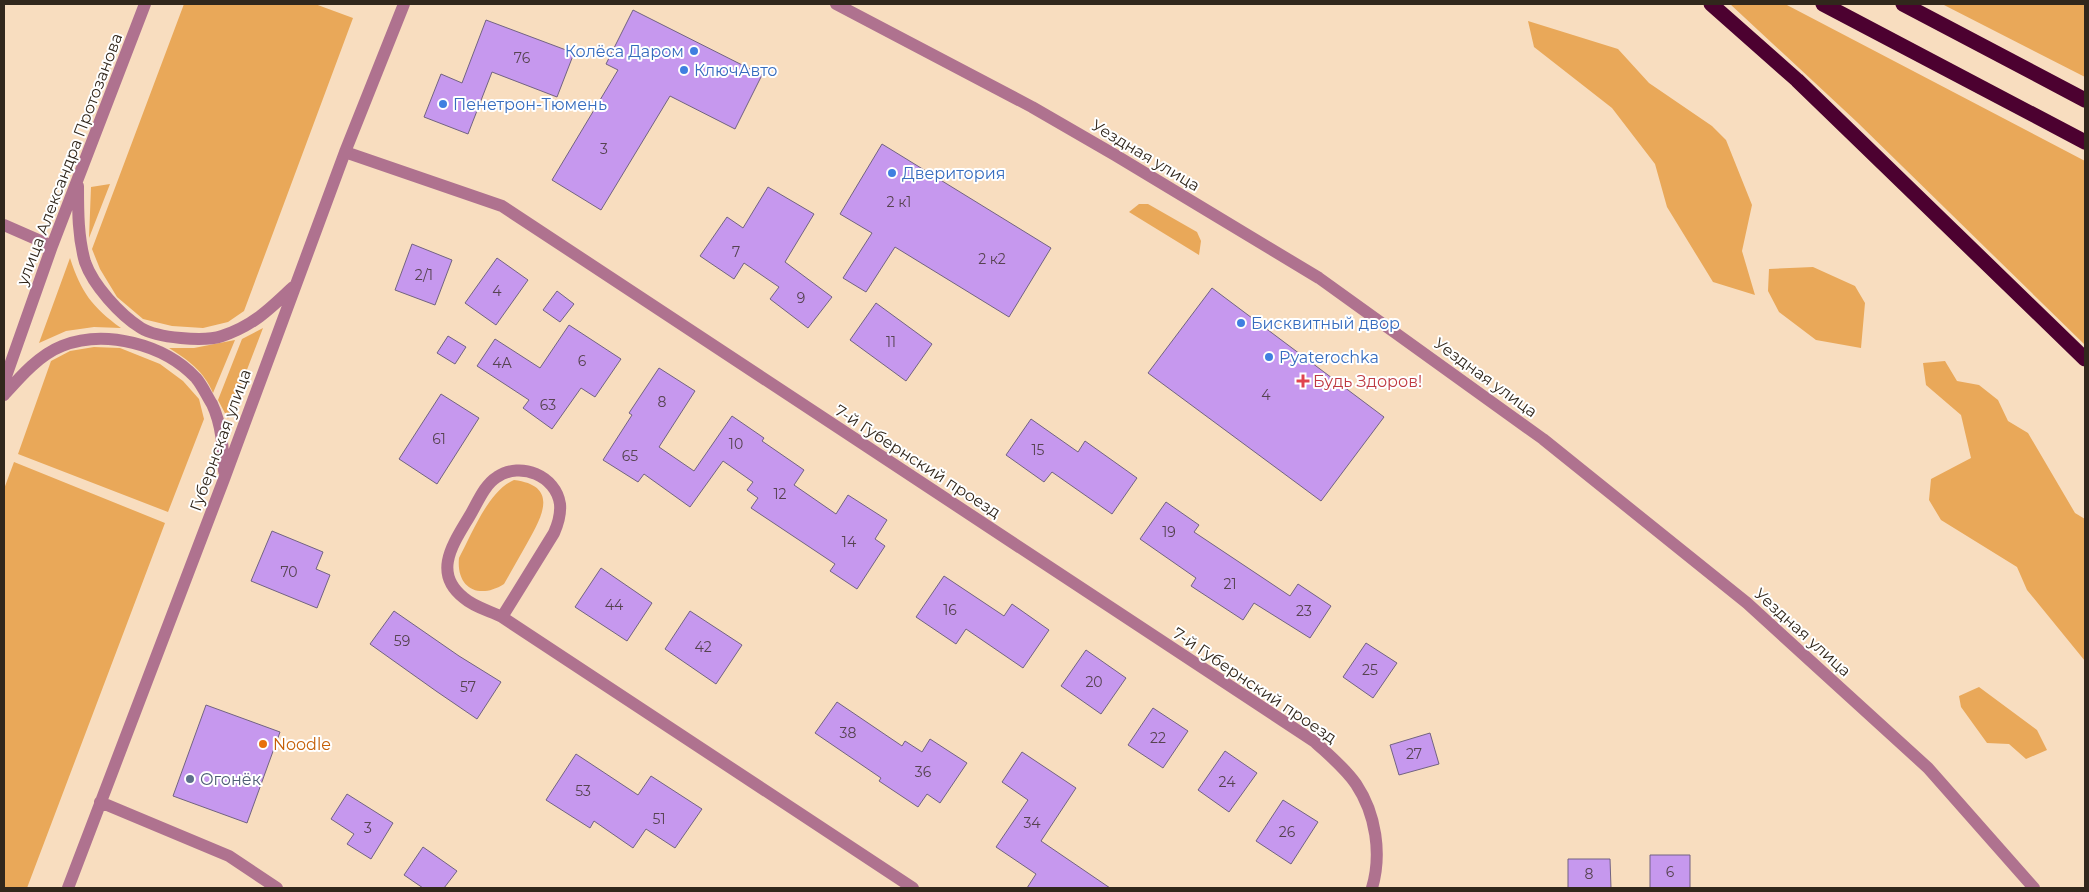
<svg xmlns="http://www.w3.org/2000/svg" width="2089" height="892" viewBox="0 0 2089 892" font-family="Montserrat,sans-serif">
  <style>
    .green { fill: #e9a859 }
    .building { fill: #c698ee; stroke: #726381 }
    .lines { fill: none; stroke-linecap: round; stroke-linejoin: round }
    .minor { stroke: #af728f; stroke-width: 12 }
    .highway { stroke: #4c0130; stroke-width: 15 }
    .shop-dot { fill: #3f7fe0; stroke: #fff; stroke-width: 2 }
    .health-dot { fill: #e0444e; stroke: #fff; stroke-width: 2 }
    .food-dot { fill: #e8710a; stroke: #fff; stroke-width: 2 }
    .service-dot { fill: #5c6f8a; stroke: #fff; stroke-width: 2 }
    .labels { text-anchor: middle; stroke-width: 4; stroke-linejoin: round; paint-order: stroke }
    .number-label { font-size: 14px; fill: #564350 }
    .shop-label { font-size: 16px; fill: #366cbe; stroke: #fff; text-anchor: start }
    .street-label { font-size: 16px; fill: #31271c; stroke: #fff }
    .health-label { font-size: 16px; fill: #be3a42; stroke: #fff; text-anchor: start }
    .food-label { font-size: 16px; fill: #c56008; stroke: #fff; text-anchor: start }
    .service-label { font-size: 16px; fill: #4e5e75; stroke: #fff; text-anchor: start }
  </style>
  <rect width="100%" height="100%" fill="#f8ddbf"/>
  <path class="green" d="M 184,4 L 315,4 L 353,18 L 244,311 L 228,322 L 203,328 L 172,326 L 143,319 L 117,297 L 100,269 L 92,249 Z
    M 1730,4 L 1785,4 L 2085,161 L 2085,345 L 1857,122 Z
    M 1942,4 L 2085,4 L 2085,77 Z
    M 1528,21 L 1618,49 L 1649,83 L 1712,126 L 1726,140 L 1752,205 L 1742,251 L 1755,295 L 1713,282 L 1667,207 L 1655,164 L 1612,108 L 1534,47 Z
    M 110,184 L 89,238 L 91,187 Z
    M 1139,204 L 1148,204 L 1197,232 L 1201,241 L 1199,255 L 1129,212 Z
    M 70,258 C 81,292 92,307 121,328 L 94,327 L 66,331 L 39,343 Z
    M 1813,267 L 1855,286 L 1865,303 L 1861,348 L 1816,340 L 1779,312 L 1768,291 L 1769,269 Z
    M 263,328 L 228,419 L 218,400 L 242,339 Z
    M 235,340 L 213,393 C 204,371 188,360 169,348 L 194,348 Z
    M 94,347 L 120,348 L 160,364 L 183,381 L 199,399 L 204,419 L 168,512 L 18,454 L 51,361 L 70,351 Z
    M 1945,361 L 1957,381 L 1979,385 L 1998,400 L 2008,421 L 2028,433 L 2075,513 L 2085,519 L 2085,661 L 2027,590 L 2017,567 L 1941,520 L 1929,500 L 1931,479 L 1971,458 L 1961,415 L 1926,385 L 1923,363 Z
    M 14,462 L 165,523 L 27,888 L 4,888 L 4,489 Z
    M 514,480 C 562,486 540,520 525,547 C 518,559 511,572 504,584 C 479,600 456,588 459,558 C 472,534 488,491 514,480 Z
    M 1979,687 L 2037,730 L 2047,750 L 2026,759 L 2009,744 L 1987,743 L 1961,707 L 1959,696 Z"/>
  <path class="building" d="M 633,10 L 762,75 L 735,129 L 670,96 L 601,210 L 552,180 L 618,70 L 606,64 Z
    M 486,20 L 574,53 L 557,97 L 492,72 L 468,134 L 424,117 L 441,74 L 462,83 Z
    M 882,144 L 1051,248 L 1009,317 L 895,247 L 866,292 L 843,278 L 872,233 L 840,214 Z
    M 768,187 L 814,214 L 785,262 L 832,297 L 808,328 L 770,299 L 779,287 L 744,263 L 734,279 L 700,256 L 727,217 L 743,228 Z
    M 412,244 L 452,260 L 435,305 L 395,290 Z
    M 497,258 L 528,280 L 496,325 L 465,303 Z
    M 1212,288 L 1384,417 L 1321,501 L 1148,373 Z
    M 557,291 L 574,304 L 560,322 L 543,310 Z
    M 876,303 L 932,344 L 906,381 L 850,340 Z
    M 569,325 L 621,359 L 595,397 L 581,388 L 552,429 L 523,408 L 529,400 L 477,366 L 495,339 L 540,368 Z
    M 448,336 L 466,347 L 455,364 L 437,353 Z
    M 659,368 L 695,391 L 659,447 L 694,471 L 732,416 L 764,438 L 762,441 L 804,470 L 794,485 L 836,514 L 848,495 L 887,520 L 875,539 L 885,546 L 857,589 L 830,571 L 835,564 L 751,508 L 758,498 L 747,490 L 753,482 L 723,461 L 690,507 L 644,474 L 638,482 L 603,460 L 632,415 L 629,413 Z
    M 441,394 L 479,418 L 437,484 L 399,459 Z
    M 1031,419 L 1078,452 L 1085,441 L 1137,478 L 1112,514 L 1052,472 L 1044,482 L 1006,455 Z
    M 1166,502 L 1199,525 L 1194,532 L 1290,596 L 1298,584 L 1331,606 L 1310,638 L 1254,603 L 1243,620 L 1191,586 L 1196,578 L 1140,539 Z
    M 272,531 L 323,552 L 316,569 L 330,575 L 317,608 L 251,581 Z
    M 601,568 L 652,603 L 627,641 L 575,607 Z
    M 944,576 L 1004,616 L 1012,604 L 1049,630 L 1023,668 L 966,629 L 956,644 L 916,617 Z
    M 394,611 L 459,656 L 501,682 L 477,719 L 436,691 L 370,644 Z
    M 690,611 L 742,645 L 716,684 L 665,649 Z
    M 1366,643 L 1397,663 L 1373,698 L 1343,677 Z
    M 1086,650 L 1126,678 L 1101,714 L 1061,686 Z
    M 837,702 L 902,746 L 905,741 L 922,752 L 930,739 L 967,763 L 940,803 L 927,794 L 918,807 L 879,781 L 881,778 L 815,733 Z
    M 206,705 L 280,732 L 247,823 L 173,796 Z
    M 1153,708 L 1188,731 L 1163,768 L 1128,745 Z
    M 1430,733 L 1439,764 L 1399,775 L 1390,745 Z
    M 1225,751 L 1257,773 L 1229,812 L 1198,790 Z
    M 1022,752 L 1076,788 L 1041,841 L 1110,888 L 1027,888 L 1036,874 L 996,847 L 1028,800 L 1002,782 Z
    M 576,754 L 638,795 L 651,776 L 702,809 L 675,848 L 646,829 L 633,848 L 594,821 L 590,828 L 546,800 Z
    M 347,794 L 393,823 L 371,859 L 347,844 L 354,834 L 331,819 Z
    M 1283,800 L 1318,822 L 1291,864 L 1256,841 Z
    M 423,847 L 457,871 L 444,888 L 423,888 L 404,875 Z
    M 1650,855 L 1690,855 L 1690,888 L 1650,888 Z
    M 1568,859 L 1610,859 L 1611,888 L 1568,888 Z"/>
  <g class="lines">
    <path class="minor" d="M 836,4 L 1032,107 L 1115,155 L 1319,278 L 1543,439 L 1747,603 L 1928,768 L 2034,888
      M 345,152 L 502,206 L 1315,742 C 1329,755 1345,768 1356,784 C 1376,814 1382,854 1372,888
      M 78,186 C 78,212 78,237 85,262 C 93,285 120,315 141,328 C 157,338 204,342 222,336 C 253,326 271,308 293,287
      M 4,225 L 52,246
      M 4,382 L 52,246 L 145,4
      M 4,395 C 20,377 39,355 62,346 C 105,329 164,344 196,378 C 202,385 207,396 212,404 C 222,425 223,448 224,471
      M 502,617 L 554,533 C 558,524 561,515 560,504 C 556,476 521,461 497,477 C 484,485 477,504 469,517 C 453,544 432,573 464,598 C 474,607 490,611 502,617 L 913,888
      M 100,802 L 229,856 L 277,888
      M 68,888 L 224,479 L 345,152 L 404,4"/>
    <path class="highway" d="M 1711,4 L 1797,80 L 2085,359
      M 1823,4 L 2085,142
      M 1903,4 L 2085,100"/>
  </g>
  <g class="shop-dot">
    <circle cx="694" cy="51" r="5"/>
    <circle cx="684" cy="70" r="5"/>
    <circle cx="443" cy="104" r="5"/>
    <circle cx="892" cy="173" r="5"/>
    <circle cx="1241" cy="323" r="5"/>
    <circle cx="1269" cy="357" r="5"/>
  </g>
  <path class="health-dot" d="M1300.5 373.5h5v5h5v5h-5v5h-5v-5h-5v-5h5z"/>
  <circle class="food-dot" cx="263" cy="744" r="5"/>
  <circle class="service-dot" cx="190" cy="779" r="5"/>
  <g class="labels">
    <g class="number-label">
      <text x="522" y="63">76</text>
      <text x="604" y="154">3</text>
      <text x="899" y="207">2 к1</text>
      <text x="736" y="257">7</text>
      <text x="992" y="264">2 к2</text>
      <text x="424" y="280">2/1</text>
      <text x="497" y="296">4</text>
      <text x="801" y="303">9</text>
      <text x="891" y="347">11</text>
      <text x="582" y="366">6</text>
      <text x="502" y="368">4А</text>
      <text x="1266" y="400">4</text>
      <text x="662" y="407">8</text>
      <text x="548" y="410">63</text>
      <text x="439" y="444">61</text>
      <text x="736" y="449">10</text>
      <text x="1038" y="455">15</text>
      <text x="630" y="461">65</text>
      <text x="780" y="499">12</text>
      <text x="1169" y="537">19</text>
      <text x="849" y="547">14</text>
      <text x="289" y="577">70</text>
      <text x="1230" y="589">21</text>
      <text x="614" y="610">44</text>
      <text x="950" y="615">16</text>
      <text x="1304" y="616">23</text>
      <text x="402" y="646">59</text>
      <text x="703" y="652">42</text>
      <text x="1370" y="675">25</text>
      <text x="1094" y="687">20</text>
      <text x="468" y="692">57</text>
      <text x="848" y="738">38</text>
      <text x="1158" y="743">22</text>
      <text x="1414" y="759">27</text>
      <text x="923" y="777">36</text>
      <text x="1227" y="787">24</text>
      <text x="583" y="796">53</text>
      <text x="659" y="824">51</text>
      <text x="1032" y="828">34</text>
      <text x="368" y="833">3</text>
      <text x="1287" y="837">26</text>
      <text x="1670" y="877">6</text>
      <text x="1589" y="879">8</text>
    </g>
    <g class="shop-label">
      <text x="684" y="57" text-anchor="end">Колёса Даром</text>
      <text x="694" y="76">КлючАвто</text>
      <text x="453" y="110">Пенетрон-Тюмень</text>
      <text x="902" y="179">Дверитория</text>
      <text x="1251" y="329">Бисквитный двор</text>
      <text x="1279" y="363">Pyaterochka</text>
    </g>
    <g class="street-label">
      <text transform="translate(1146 155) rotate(31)" y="6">Уездная улица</text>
      <text transform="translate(69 159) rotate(-69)" y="6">улица Александра Протозанова</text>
      <text transform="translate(1486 377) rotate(36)" y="6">Уездная улица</text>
      <text transform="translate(220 440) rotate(-70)" y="6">Губернская улица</text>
      <text transform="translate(918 461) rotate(33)" y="6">7-й Губернский проезд</text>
      <text transform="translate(1803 632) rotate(42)" y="6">Уездная улица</text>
      <text transform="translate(1255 685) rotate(34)" y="6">7-й Губернский проезд</text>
    </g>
    <g class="health-label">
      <text x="1313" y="387">Будь Здоров!</text>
    </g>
    <g class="food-label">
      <text x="273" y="750">Noodle</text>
    </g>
    <g class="service-label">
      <text x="200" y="785">Огонёк</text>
    </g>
  </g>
  <rect width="2089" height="892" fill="none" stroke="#31271c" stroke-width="10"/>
</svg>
